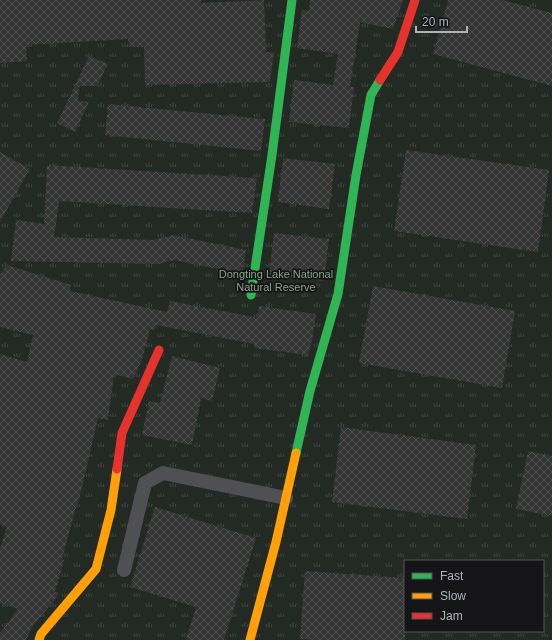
<svg xmlns="http://www.w3.org/2000/svg" width="552" height="640" viewBox="0 0 552 640" font-family="Arial,sans-serif">
  <style>
    .grass { fill: url(#grass-tufts); fill-rule: evenodd }
    .building { fill: url(#building-cross-hatch) }
    .lines { fill: none; stroke-linecap: round; stroke-linejoin: round }
    .street { stroke: #505054; stroke-width: 14 }
    .fast { stroke: #30b455; stroke-width: 9 }
    .slow { stroke: #ff9f0a; stroke-width: 9 }
    .jam { stroke: #e5322d; stroke-width: 9 }
    .labels { text-anchor: middle; stroke-width: 3.5; stroke-linejoin: round; paint-order: stroke }
    .park-label { font-size: 11px; fill: #87a388; stroke: #151517 }
  </style>
  <defs>
    <pattern id="grass-tufts" width="24" height="20" patternUnits="userSpaceOnUse"><rect width="24" height="20" fill="#232a24"/><path d="M3 7l-1-3M5 7V3M7 7l1-3M15 17l-1-3M17 17v-4M19 17l1-3" fill="none" stroke="#404642"/></pattern>
    <pattern id="building-cross-hatch" width="8" height="8" patternUnits="userSpaceOnUse"><rect width="8" height="8" fill="#343435"/><path d="M0 0l8 8M0 8l8-8" fill="none" stroke="#4f4f50"/></pattern>
  </defs>
  <rect width="100%" height="100%" fill="#1b1b1b"/>
  <path class="grass" d="M 0,0 L 552,0 L 552,640 L 0,640 ZM 405,561 L 543,561 L 543,631 L 405,631 Z"/>
  <path class="building" d="M 0,0 L 201,0 L 201,3 L 264,0 L 266,52 L 274,52 L 270,82 L 145,85 L 144,47 L 129,47 L 128,39 L 26,45 L 27,61 L 0,63 Z
    M 310,0 L 403,0 L 393,29 L 360,22 L 350,87 L 354,87 L 349,128 L 289,122 L 294,80 L 333,85 L 338,54 L 297,48 L 302,10 L 309,11 Z
    M 448,0 L 502,0 L 552,13 L 552,86 L 433,54 Z
    M 89,56 L 108,64 L 97,86 L 79,86 L 78,101 L 89,102 L 75,132 L 57,123 Z
    M 108,104 L 265,119 L 261,151 L 105,135 Z
    M 406,150 L 549,170 L 538,252 L 394,231 Z
    M 0,152 L 30,169 L 0,222 Z
    M 283,158 L 335,164 L 329,209 L 278,202 Z
    M 47,165 L 257,178 L 252,213 L 59,201 L 54,237 L 153,240 L 173,235 L 246,250 L 242,274 L 174,260 L 159,264 L 11,261 L 16,220 L 44,224 Z
    M 274,233 L 329,239 L 324,281 L 269,275 Z
    M 7,265 L 71,285 L 70,291 L 167,312 L 170,301 L 258,318 L 259,306 L 316,314 L 312,341 L 308,355 L 254,348 L 254,344 L 156,325 L 155,330 L 150,329 L 142,360 L 133,379 L 114,374 L 108,420 L 98,418 L 79,500 L 78,500 L 62,559 L 64,560 L 55,592 L 58,593 L 56,598 L 32,627 L 26,640 L 0,640 L 0,633 L 18,609 L 0,603 L 0,549 L 7,526 L 0,524 L 0,354 L 27,362 L 33,335 L 0,327 L 0,274 Z
    M 373,286 L 515,311 L 502,388 L 359,363 Z
    M 172,356 L 220,368 L 212,401 L 201,398 L 192,445 L 142,435 L 149,401 L 160,403 Z
    M 341,427 L 476,445 L 467,519 L 332,502 Z
    M 528,451 L 552,456 L 552,516 L 516,509 Z
    M 155,507 L 256,538 L 224,640 L 186,640 L 196,607 L 130,587 Z
    M 305,571 L 405,578 L 405,640 L 317,640 L 300,639 Z"/>
  <g class="lines">
    <path class="street" d="M 124,570 L 145,483 L 163,473 L 286,498"/>
    <path class="fast" d="M 251,295 L 272,155 L 292,0
      M 296,453 L 310,391 L 338,294 L 356,175 L 371,95 L 380,80"/>
    <path class="slow" d="M 39,640 L 41,634 L 96,569 L 111,510 L 117,469
      M 250,640 L 276,542 L 296,453"/>
    <path class="jam" d="M 380,80 L 398,52 L 415,0
      M 117,469 L 122,433 L 159,350"/>
  </g>
  <g class="labels">
    <g class="park-label">
      <text x="276" y="278">Dongting Lake National<tspan x="276" dy="13">Natural Reserve</tspan></text>
    </g>
  </g>
  <rect x="404" y="560" width="140" height="72" fill="#151517" stroke="#525458"/>
  <rect x="412" y="573" width="20" height="6" fill="#30b455" stroke="#525458"/>
  <text x="440" y="580" font-size="12" fill="#aeb2ba">Fast</text>
  <rect x="412" y="593" width="20" height="6" fill="#ff9f0a" stroke="#525458"/>
  <text x="440" y="600" font-size="12" fill="#aeb2ba">Slow</text>
  <rect x="412" y="613" width="20" height="6" fill="#e5322d" stroke="#525458"/>
  <text x="440" y="620" font-size="12" fill="#aeb2ba">Jam</text>
  <path d="M416 26v6h51v-6" fill="none" stroke="#aeb2ba" stroke-width="2"/>
  <text x="422" y="26" font-size="12" fill="#aeb2ba" stroke="#151517" stroke-width="3" paint-order="stroke">20 m</text>
</svg>
